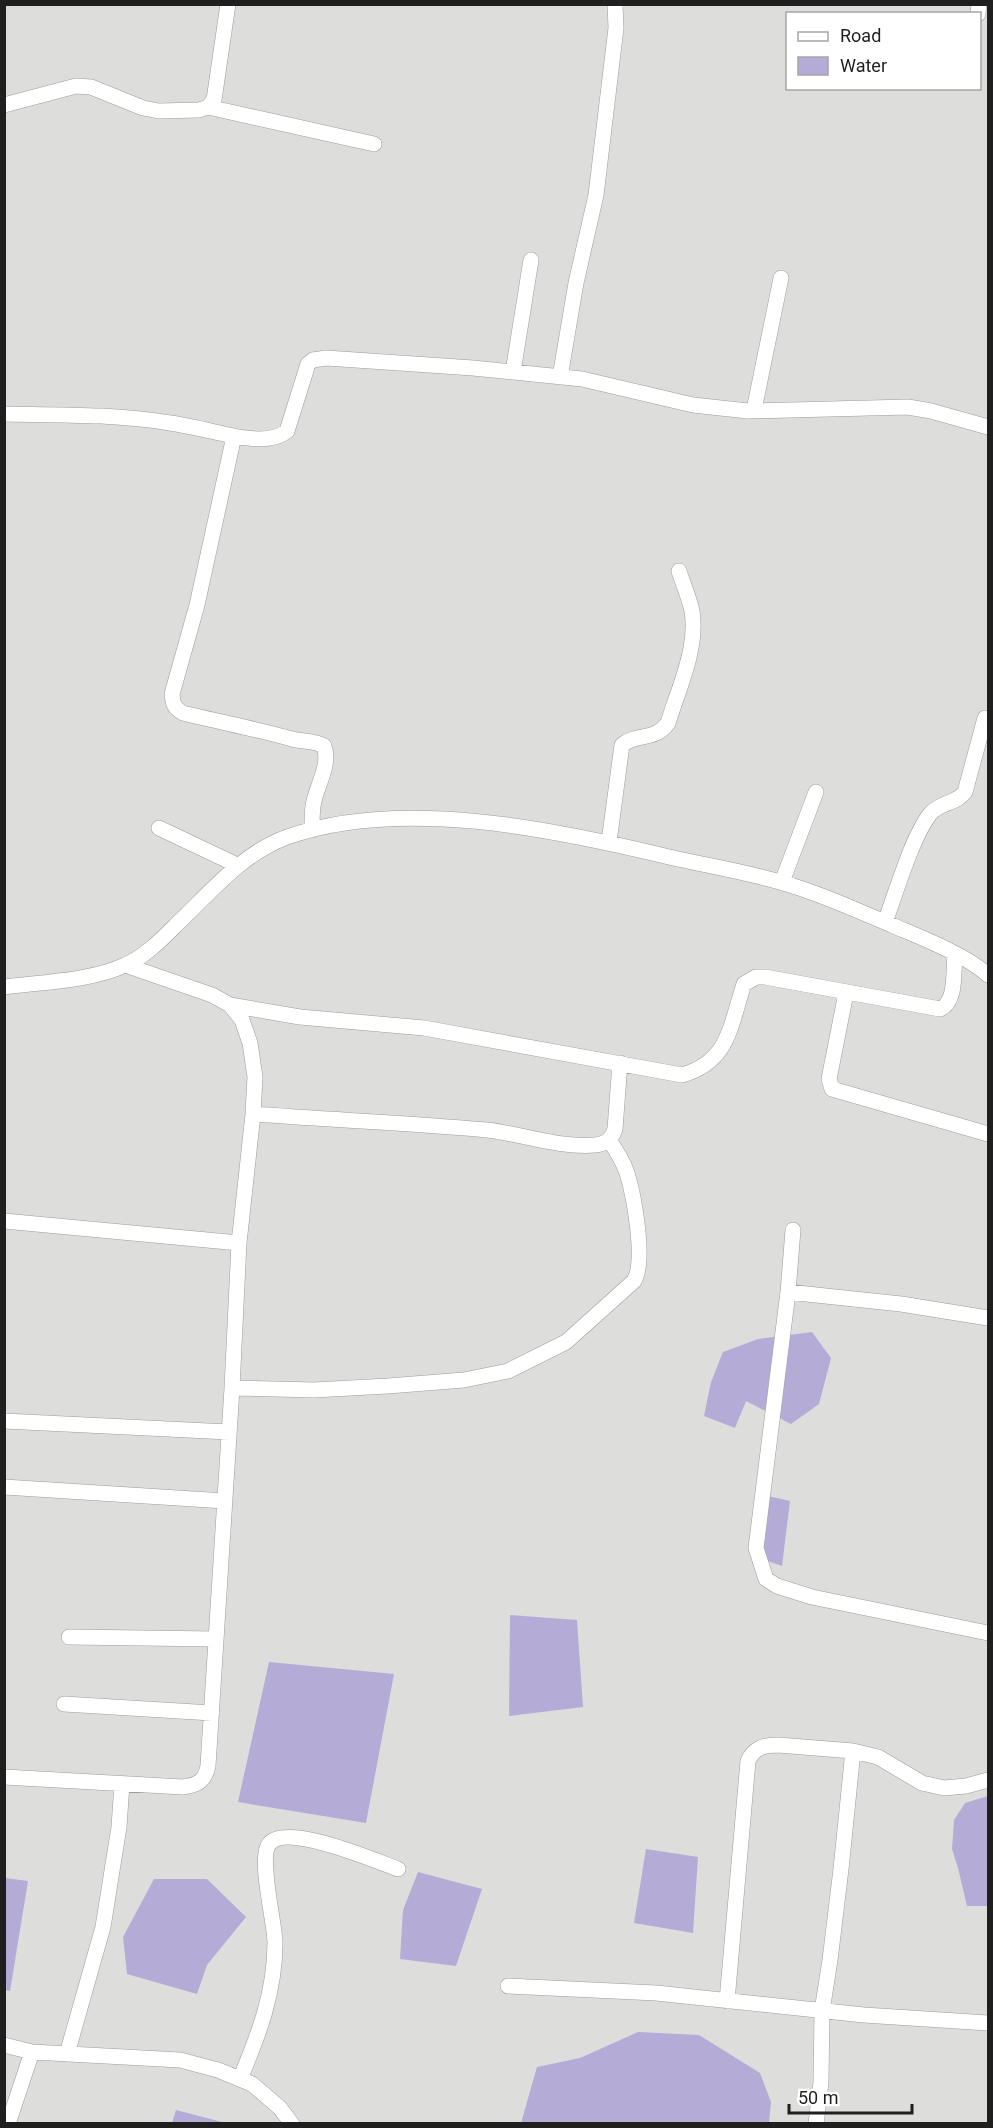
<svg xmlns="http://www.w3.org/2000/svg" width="993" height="2128" viewBox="0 0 993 2128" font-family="Roboto,sans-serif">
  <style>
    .residential { fill: #dddddc; fill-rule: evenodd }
    .water { fill: #b4acd7 }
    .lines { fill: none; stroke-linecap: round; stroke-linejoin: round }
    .minor-casing { stroke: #9c9c9c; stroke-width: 16 }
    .minor { stroke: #fff; stroke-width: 15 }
  </style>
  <rect width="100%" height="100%" fill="#eaefe7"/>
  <path class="residential" d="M 5,5 L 988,5 L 988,2123 L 5,2123 ZM 788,14 L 980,14 L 980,88 L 788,88 Z"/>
  <path class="water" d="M 812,1332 L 831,1358 L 819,1404 L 791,1424 L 746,1401 L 735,1428 L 704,1416 L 711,1382 L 723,1352 L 758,1339 Z
    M 768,1496 L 790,1501 L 782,1566 L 756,1557 Z
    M 510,1615 L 577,1620 L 583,1707 L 509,1716 Z
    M 269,1662 L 394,1674 L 366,1823 L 238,1802 Z
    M 988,1796 L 988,1906 L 967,1906 L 958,1868 L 952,1849 L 954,1820 L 965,1803 Z
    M 646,1849 L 698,1857 L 693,1933 L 634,1923 Z
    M 418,1872 L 482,1889 L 456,1966 L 400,1959 L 403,1910 Z
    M 5,1878 L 28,1881 L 10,1991 L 4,1990 Z
    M 154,1879 L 207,1879 L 246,1917 L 207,1965 L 197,1994 L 127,1974 L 123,1937 Z
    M 638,2032 L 699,2035 L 760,2073 L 771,2102 L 769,2123 L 521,2123 L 537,2067 L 580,2058 Z
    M 176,2110 L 226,2123 L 172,2123 Z"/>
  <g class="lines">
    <g class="minor-casing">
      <path id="minor" d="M 978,14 L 979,4
        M 4,105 L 76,86 L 91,87 L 143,108 L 159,111 L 199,110 L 208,107 L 214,100 L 228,4
        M 208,107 L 374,144
        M 513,372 L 531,260
        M 560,377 L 576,283 L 596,195 L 616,28 L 615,4
        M 754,410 L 781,278
        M 4,414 C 59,415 116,414 170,423 C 190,426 210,431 229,435 C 247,439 273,443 287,431 L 308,364 L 313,360 L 326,358 L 473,368 L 582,379 L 693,405 L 748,411 L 908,407 L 931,411 L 988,427
        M 234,436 L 197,605 L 172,694 C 173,704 174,708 183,713 C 219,722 257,729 292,739 C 303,742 314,740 324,746 C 331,766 316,786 313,806 C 312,814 312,822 312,830
        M 159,828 L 237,865
        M 609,842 L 622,745 C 638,732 654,742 668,723 C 679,687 698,648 692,611 C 689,597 683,584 679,571
        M 782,882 L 816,792
        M 885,922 C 896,893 912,837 930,814 C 940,802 956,804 965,792 L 985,718
        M 4,987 C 42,982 91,981 125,965 C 144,957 160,941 175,926 C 210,893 241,854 287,837 C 400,797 552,829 665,856 C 703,865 742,871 780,882 C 819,893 856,910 894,926 C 922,938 966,955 988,975
        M 846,993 L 829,1079 L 832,1089 L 988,1134
        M 230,1005 L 300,1017 L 424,1028 L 682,1075 C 729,1062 730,1026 744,984 L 756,977 L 765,977 L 940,1009 C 957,1002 953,971 955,955
        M 253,1114 C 331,1120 409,1123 487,1130 C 522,1134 559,1148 595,1145 C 606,1144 612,1139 615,1129 L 620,1063
        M 4,1221 L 239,1243
        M 793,1230 L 788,1292 L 756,1548 L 766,1579 L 777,1586 L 812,1597 L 988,1633
        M 788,1292 L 901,1304 L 988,1318
        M 232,1388 L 314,1390 L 388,1386 L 464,1380 L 508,1371 L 566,1342 L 634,1281 C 646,1261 634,1196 627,1173 C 623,1161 616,1150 609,1140
        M 4,1421 L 229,1432
        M 4,1487 L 225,1501
        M 69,1637 L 216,1639
        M 64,1704 L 212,1713
        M 4,1777 L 183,1787 C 198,1785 205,1781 208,1766 L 232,1388 L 239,1243 L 253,1114 L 255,1077 L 250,1043 L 242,1020 L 230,1005 L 212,995 L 125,965
        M 508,1986 L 656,1993 L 864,2015 L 988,2023
        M 727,2001 L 748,1761 C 754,1748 763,1745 778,1745 L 853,1751 L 878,1757 L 922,1783 L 944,1788 L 966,1786 L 988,1780
        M 4,2045 L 32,2052 L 180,2060 L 218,2070 L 252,2084 L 280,2108 L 292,2124
        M 67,2054 L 103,1927 L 119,1827 L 122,1784
        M 240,2079 C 259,2034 275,1992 275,1943 C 275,1923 258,1858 269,1844 C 286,1822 376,1861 398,1869
        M 8,2124 L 32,2052
        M 816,2124 L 821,2082 L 822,2011 L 830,1960 L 841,1869 L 853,1751"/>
    </g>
    <use href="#minor" class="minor"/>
  </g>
  <rect width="993" height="2128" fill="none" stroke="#1f1f1f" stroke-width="12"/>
  <rect x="786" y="12" width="195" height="78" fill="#ffffff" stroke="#a5a5a5" stroke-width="1.5"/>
  <rect x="798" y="32" width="30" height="9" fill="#ffffff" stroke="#a5a5a5" stroke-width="1.5"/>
  <text x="840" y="42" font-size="18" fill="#1f1f1f">Road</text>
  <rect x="798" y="57" width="30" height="18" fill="#b4acd7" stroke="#a5a5a5" stroke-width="1.5"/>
  <text x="840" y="72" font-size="18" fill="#1f1f1f">Water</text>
  <path d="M789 2104v9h123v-9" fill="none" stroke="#1f1f1f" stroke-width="3"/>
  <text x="798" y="2104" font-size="18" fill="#1f1f1f" stroke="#ffffff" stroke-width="4.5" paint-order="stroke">50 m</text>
</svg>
